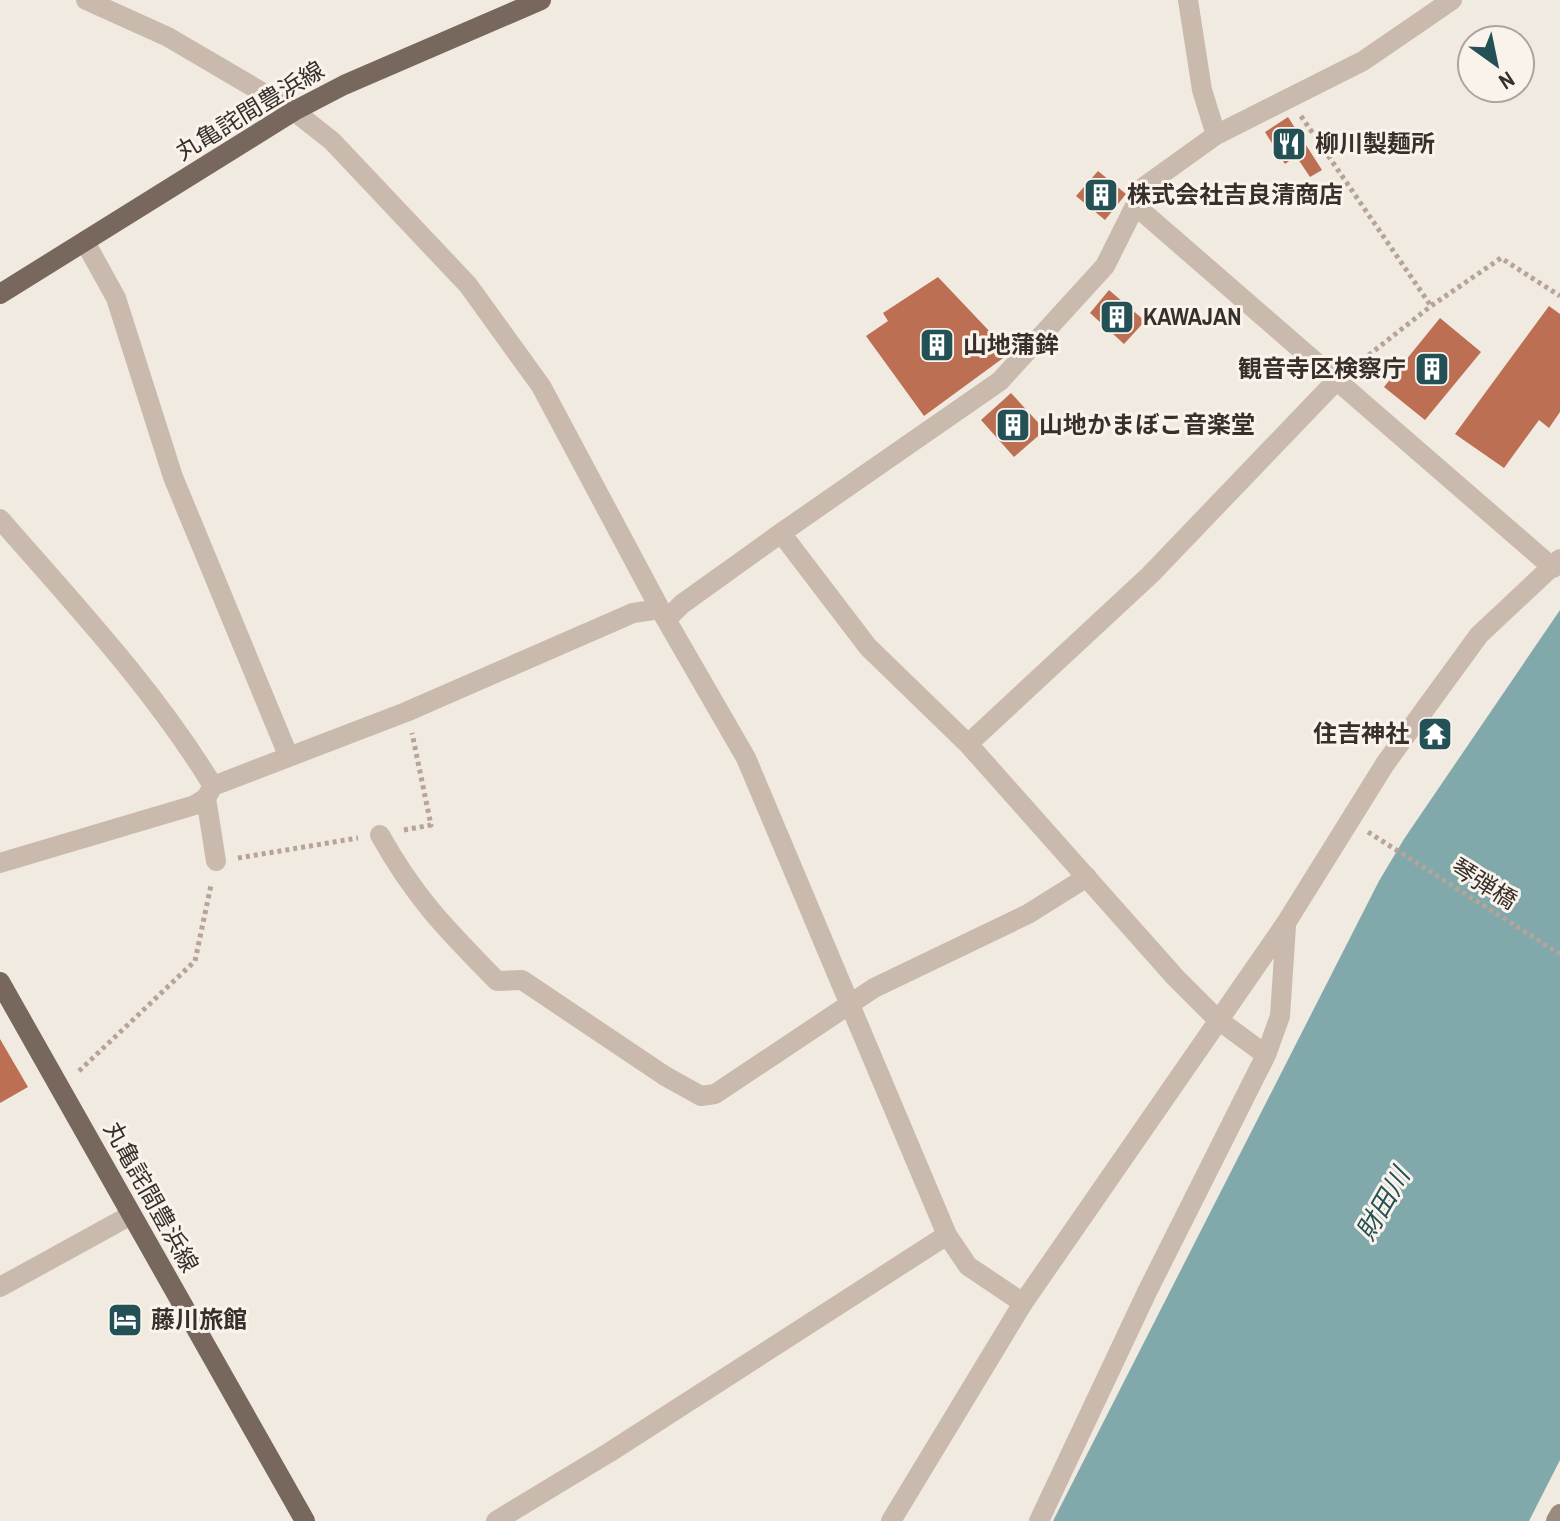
<svg xmlns="http://www.w3.org/2000/svg" width="1560" height="1521" viewBox="0 0 1560 1521" font-family="'Archivo Narrow','Noto Sans JP',sans-serif">
  <style>
    .water { fill: #81a9ac }
    .building { fill: #bc6f53 }
    .lines { fill: none; stroke-linecap: round; stroke-linejoin: round }
    .path { stroke: #b5a497; stroke-width: 5; stroke-dasharray: 4 4; stroke-linecap: butt }
    .street { stroke: #c9baad; stroke-width: 20 }
    .secondary { stroke: #9c8a7e; stroke-width: 20 }
    .primary { stroke: #78675d; stroke-width: 20 }
    .labels { text-anchor: middle; stroke-width: 6; stroke-linejoin: round; paint-order: stroke }
    .street-label { font-size: 24px; fill: #382f2b; stroke: #f9f3ec }
    .poi-label { font-size: 24px; font-weight: bold; fill: #382f2b; stroke: #f9f3ec; text-anchor: start }
    .water-label { font-size: 26px; font-style: italic; fill: #235156; stroke: #f9f3ec }
  </style>
  <rect width="100%" height="100%" fill="#f1eae0"/>
  <path class="water" d="M 1560,610 L 1560,1460 L 1529,1521 L 1053,1521 L 1379,881 L 1404,839 Z"/>
  <path class="building" d="M 1288,117 L 1322,170 L 1310,177 L 1296,156 L 1285,164 L 1265,132 Z
    M 1098,171 L 1126,194 L 1105,220 L 1076,196 Z
    M 938,277 L 1010,353 L 924,416 L 866,336 L 888,321 L 883,313 Z
    M 1109,290 L 1145,321 L 1124,344 L 1090,313 Z
    M 1549,306 L 1560,314 L 1560,412 L 1549,428 L 1539,420 L 1504,468 L 1455,434 Z
    M 1440,318 L 1481,352 L 1425,420 L 1384,387 Z
    M 1011,393 L 1045,430 L 1014,457 L 981,420 Z
    M 1432,720 L 1448,730 L 1437,748 L 1421,738 Z
    M 0,1039 L 28,1087 L 0,1103 Z"/>
  <g class="lines">
    <path class="path" d="M 1301,116 L 1431,306
      M 1356,365 L 1431,306 L 1501,258 L 1560,296
      M 404,830 L 431,825 L 412,733
      M 1368,832 L 1560,954
      M 238,858 L 358,838
      M 79,1071 L 195,961 L 211,885"/>
    <path class="street" d="M 86,0 L 168,37 L 294,111 L 332,141 L 468,285 L 541,386 L 660,609 L 746,758 L 947,1235 L 968,1266 L 1023,1303
      M 1188,0 L 1202,90 L 1216,135
      M 1137,207 L 1553,568
      M 85,242 L 116,298 L 173,477 L 288,755
      M 0,519 C 75,605 154,689 213,786
      M 781,533 L 868,647 L 968,744 L 1175,977 L 1217,1019 L 1266,1055 L 1147,1292 L 1039,1521
      M 667,619 L 682,604 L 781,533 L 1000,381 L 1105,266 L 1145,186 L 1216,135 L 1363,61 L 1452,0
      M 968,744 L 1150,575 L 1336,381
      M 206,798 L 216,861
      M 380,835 C 415,898 447,930 497,981 L 522,980 L 665,1076 L 701,1096 L 715,1094 L 874,988 L 1028,914 L 1087,877
      M 0,863 L 195,805 L 206,798 L 213,786 L 406,712 L 633,613 L 660,609
      M 1266,1055 L 1280,1016 L 1286,926
      M 0,1287 L 131,1215
      M 496,1521 L 610,1452 L 947,1235
      M 891,1521 L 1023,1303 L 1286,923 L 1385,764 L 1479,635 L 1560,559"/>
    <path class="secondary" d="M 1556,1521 L 1560,1514"/>
    <path class="primary" d="M 0,294 L 294,111 L 344,85 L 541,0
      M 0,982 L 305,1521"/>
  </g>
  <defs>
    <g id="restaurant-square" transform="scale(1.8)"><rect x="-9" y="-9" width="18" height="18" rx="4" fill="#235156" stroke="#f9f3ec"/><path d="M-5-6h1v4h1v-4h1v4h1v-4h1v5L-1.5 .5V6h-2V.5L-5-1ZM5-6V6H3V1.5H1.5Q1.5-4 5-6Z" fill="#fff"/></g>
    <g id="building-square" transform="scale(1.8)"><rect x="-9" y="-9" width="18" height="18" rx="4" fill="#235156" stroke="#f9f3ec"/><path d="M-4-6H4V6H1V3H-1V6H-4ZM-2.5-4.3h1.7v1.8h-1.7ZM.8-4.3h1.7v1.8H.8ZM-2.5-1h1.7V.8h-1.7ZM.8-1h1.7V.8H.8Z" fill="#fff"/></g>
    <g id="temple-square" transform="scale(1.8)"><rect x="-9" y="-9" width="18" height="18" rx="4" fill="#235156" stroke="#f9f3ec"/><path d="M0-6L5-2H3V0L6.5 2.5H4V6H1.5V3h-3V6H-4V2.5H-6.5L-3 0V-2H-5Z" fill="#fff"/></g>
    <g id="hotel-square" transform="scale(1.8)"><rect x="-9" y="-9" width="18" height="18" rx="4" fill="#235156" stroke="#f9f3ec"/><path d="M-6-4.5h1.5V1H6V5H4.5V3h-9V5H-6ZM-4 0a1.8 1.8 0 1 1 3.6 0ZM.5 0V-2.5h3Q6-2.5 6 0Z" fill="#fff"/></g>
  </defs>
  <g fill-rule="evenodd">
    <use href="#restaurant-square" x="1289" y="144"/>
    <use href="#building-square" x="1101" y="195"/>
    <use href="#building-square" x="1117" y="317"/>
    <use href="#building-square" x="937" y="345"/>
    <use href="#building-square" x="1432" y="369"/>
    <use href="#building-square" x="1013" y="425"/>
    <use href="#temple-square" x="1435" y="734"/>
    <use href="#hotel-square" x="125" y="1320"/>
  </g>
  <g class="labels">
    <g class="street-label">
      <text transform="translate(250 111) rotate(-31)" y="8">丸亀詫間豊浜線</text>
      <text transform="translate(1484 884) rotate(32)" y="8">琴弾橋</text>
      <text transform="translate(151 1197) rotate(61)" y="8">丸亀詫間豊浜線</text>
    </g>
    <g class="poi-label">
      <text x="1315" y="152">柳川製麺所</text>
      <text x="1127" y="203">株式会社吉良清商店</text>
      <text x="1143" y="325">KAWAJAN</text>
      <text x="963" y="353">山地蒲鉾</text>
      <text x="1406" y="377" text-anchor="end">観音寺区検察庁</text>
      <text x="1039" y="433">山地かまぼこ音楽堂</text>
      <text x="1409" y="742" text-anchor="end">住吉神社</text>
      <text x="151" y="1328">藤川旅館</text>
    </g>
    <g class="water-label">
      <text transform="translate(1383 1204) rotate(-60)" y="9">財田川</text>
    </g>
  </g>
  <g transform="translate(1496 64) rotate(147)"><circle r="38" fill="#f9f3ec" stroke="#aca59f" stroke-width="2"/>
  <path d="M0-6L14 30L0 20L-14 30Z" fill="#235156"/>
  <text y="-12" font-size="22" font-weight="bold" text-anchor="middle" fill="#382f2b">N</text>
  </g>
</svg>
